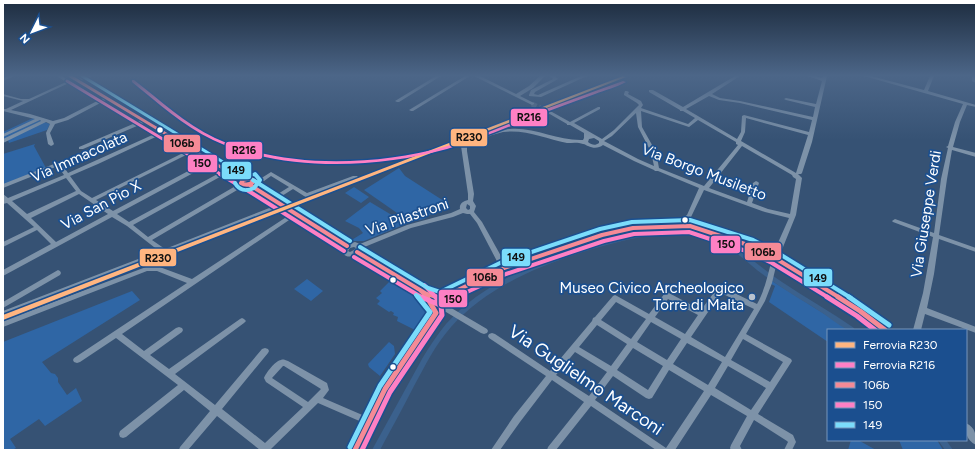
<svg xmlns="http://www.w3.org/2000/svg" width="979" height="453" viewBox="0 0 979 453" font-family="Figtree,sans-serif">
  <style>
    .green { fill: #2f66a5 }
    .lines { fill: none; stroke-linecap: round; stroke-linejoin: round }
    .canal { fill: #3b618d; fill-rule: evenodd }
    .minor-tunnel { stroke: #546c89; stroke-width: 5; stroke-dasharray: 5 2.5; stroke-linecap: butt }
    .minor { fill: #7d92a8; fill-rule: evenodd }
    .bus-1-far2-casing { stroke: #1b4f8f; stroke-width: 5.5 }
    .bus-1-far1-casing { stroke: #1b4f8f; stroke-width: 7 }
    .bus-1-casing { stroke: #1b4f8f; stroke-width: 8 }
    .bus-2-far2-casing { stroke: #1b4f8f; stroke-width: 5.5 }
    .bus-2-far1-casing { stroke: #1b4f8f; stroke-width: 7 }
    .bus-2-casing { stroke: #1b4f8f; stroke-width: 8 }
    .bus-3-far2-casing { stroke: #1b4f8f; stroke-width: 5.5 }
    .bus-3-far1-casing { stroke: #1b4f8f; stroke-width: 7 }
    .bus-3-casing { stroke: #1b4f8f; stroke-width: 8 }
    .bus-1-far2 { stroke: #f58a96; stroke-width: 3 }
    .bus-1-far1 { stroke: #f58a96; stroke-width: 4 }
    .bus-1 { stroke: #f58a96; stroke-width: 5 }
    .bus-2-far2 { stroke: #fe80c4; stroke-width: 3 }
    .bus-2-far1 { stroke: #fe80c4; stroke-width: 4 }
    .bus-2 { stroke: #fe80c4; stroke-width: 5 }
    .bus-3-far2 { stroke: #7bdcfb; stroke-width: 3 }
    .bus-3-far1 { stroke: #7bdcfb; stroke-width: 4 }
    .bus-3 { stroke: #7bdcfb; stroke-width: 5 }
    .rail-1-casing { stroke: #1b4f8f; stroke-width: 3 }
    .rail-2-casing { stroke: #1b4f8f; stroke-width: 3 }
    .rail-1 { fill: #ffb580; fill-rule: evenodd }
    .rail-2 { fill: #ff80c5; fill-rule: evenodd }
    .bus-dot { fill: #fff; stroke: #1b4f8f; stroke-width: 1.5 }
    .poi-dot { fill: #b9c2ce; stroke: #1b4f8f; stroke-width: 1.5 }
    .labels { text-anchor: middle; stroke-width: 3.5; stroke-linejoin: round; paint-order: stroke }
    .street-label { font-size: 15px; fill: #fff; stroke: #1b4f8f }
    .poi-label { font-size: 15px; fill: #fff; stroke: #1b4f8f; text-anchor: end }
    .near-street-label { font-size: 18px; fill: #fff; stroke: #1b4f8f }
    .line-badge { stroke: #1b4f8f; stroke-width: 1.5 }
    .pale-badge-label { font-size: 11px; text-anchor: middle; font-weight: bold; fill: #111 }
  </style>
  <rect width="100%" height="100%" fill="#365274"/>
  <path class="green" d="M 33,118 L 50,124 L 47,130 L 9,143 L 8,140 L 3,143 L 3,132 Z
    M 35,144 L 34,146 L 46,168 L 3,186 L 3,154 Z
    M 399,168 L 405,176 L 447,203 L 424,219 L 410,222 L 364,190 Z
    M 354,187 L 369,197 L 361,203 L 345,193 Z
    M 370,202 L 400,220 L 399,218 L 401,217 L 408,223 L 364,241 L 350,241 L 363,233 L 359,228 L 345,221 Z
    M 307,279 L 323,291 L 311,301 L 294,289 Z
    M 390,281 L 429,306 L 430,314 L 417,331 L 397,321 L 398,317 L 393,315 L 394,313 L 391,311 L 389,312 L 377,304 L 380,301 L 376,298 L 382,293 L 380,291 Z
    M 772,281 L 850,330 L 828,330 L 828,342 L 769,302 L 775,286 L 771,284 Z
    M 132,291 L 140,300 L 42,362 L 51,373 L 55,374 L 58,378 L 58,382 L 67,395 L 76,388 L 82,401 L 45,426 L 39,419 L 10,439 L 16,448 L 12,450 L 3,450 L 3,342 Z
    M 389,342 L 394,346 L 395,354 L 380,376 L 369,367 L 368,364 Z
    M 851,440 L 858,440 L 876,450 L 848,450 Z
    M 899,440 L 937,440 L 943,450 L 903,450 Z"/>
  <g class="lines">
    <path class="canal" d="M 665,230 C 689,230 712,234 733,246 C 750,257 765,271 782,282 C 806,298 831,312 854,328 L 855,330 C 852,330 849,330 846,329 C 839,325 831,319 824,314 C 804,301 784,290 765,276 C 752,267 741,255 727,247 C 683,223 634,237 589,250 C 538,266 487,287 451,327 C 435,345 425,366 414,386 C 403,408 391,429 380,450 L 372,450 L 422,359 C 429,347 437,335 446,324 C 482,284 533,263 583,248 C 610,240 637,233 665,230 Z
      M 938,440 L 946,440 L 953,450 L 945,450 Z"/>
    <path class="minor-tunnel" d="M 532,104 L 550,113"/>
    <path class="minor" d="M 8,76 L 14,76 L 3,81 L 3,78 Z
      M 57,76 L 62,76 L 71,82 L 11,110 L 30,114 L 53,121 L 64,118 L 103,98 L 68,76 L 73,76 L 78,79 L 85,76 L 91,76 L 81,81 L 240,177 C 247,180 250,173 257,181 L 254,185 L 273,197 L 289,187 L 271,176 L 264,181 L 260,181 L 259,180 L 260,179 L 271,172 L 307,193 L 353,176 L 357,176 L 358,177 L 357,178 L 312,195 L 306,197 L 304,196 L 293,189 L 277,199 L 298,212 L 299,213 L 348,244 L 355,242 L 360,244 L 407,225 L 451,213 L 460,209 C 459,204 463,201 468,200 L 468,194 L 461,146 C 467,141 474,139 481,136 C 490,133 500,129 510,129 C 535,127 558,141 583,140 L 584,138 L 584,133 L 570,125 L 567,125 L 567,124 L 548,113 L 548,112 L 552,112 L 570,122 L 598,107 L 600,107 L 600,109 L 574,123 L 602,139 L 614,130 L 639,105 L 637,103 L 624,95 L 624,94 L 625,91 L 627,91 L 629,92 L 628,94 L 641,101 L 643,105 L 641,108 L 688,124 L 695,118 L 683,111 L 680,111 L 680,110 L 649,92 L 649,90 L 653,90 L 683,107 L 735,76 L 740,76 L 712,94 L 720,98 L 740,101 L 813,117 L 815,107 L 786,100 L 784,99 L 786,98 L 816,104 L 822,81 L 808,76 L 815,76 L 822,78 L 823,76 L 827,76 L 812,142 L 802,173 L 801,174 L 798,174 L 802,178 L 796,215 L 779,257 L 862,309 L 888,328 L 889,330 L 880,330 L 858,313 L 777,262 L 772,283 L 765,301 L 746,334 L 791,359 L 792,361 L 758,414 L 793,435 L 796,442 L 792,450 L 784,450 L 788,442 L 787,441 L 754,420 L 740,446 L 742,450 L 731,450 L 730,448 L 731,445 L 747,416 L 711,395 L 675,450 L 656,450 L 591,406 L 556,450 L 547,450 L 548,447 L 584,402 L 552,380 L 520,422 L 500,450 L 491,450 L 514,416 L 546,376 L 489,338 L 488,336 L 489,334 L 492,333 L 495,334 L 550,371 L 592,321 L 593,318 L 595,317 L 613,296 L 615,295 L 617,296 L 649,314 L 665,293 L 667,292 L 701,310 L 718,287 L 720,286 L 757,304 C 765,290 768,274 772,259 L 749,248 L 690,228 L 633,230 L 586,242 L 506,270 L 445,300 L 453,309 L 487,329 L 488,331 L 487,333 L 484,334 L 481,333 L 446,312 L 438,315 L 388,392 L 359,450 L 351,450 L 364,423 L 318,403 L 271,449 L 271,450 L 260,450 L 217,416 L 188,450 L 179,450 L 180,447 L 210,411 L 184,390 L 126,437 L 123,438 L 120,437 L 119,434 L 120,431 L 178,385 L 116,338 L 80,362 L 77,363 L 74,362 L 73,360 L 74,358 L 187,283 L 157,271 L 147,271 L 3,327 L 3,321 L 146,267 L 157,266 L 192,279 L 291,214 L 281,207 L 215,235 L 3,317 L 3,311 L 159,251 L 127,226 L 112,217 L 3,276 L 3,270 L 51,244 L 37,230 L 3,247 L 3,242 L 34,227 L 7,203 L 3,204 L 3,194 L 8,198 L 64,175 L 58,166 L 3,188 L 3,184 L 59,162 L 61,163 L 68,173 L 159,132 L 144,123 L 83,149 L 79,149 L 79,147 L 140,121 L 106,100 L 68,120 L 55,124 L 50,133 L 54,144 L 53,145 L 51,146 L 48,144 L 46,133 L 50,124 L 46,122 L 3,143 L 3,139 L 41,121 L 40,120 L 3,137 L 3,134 L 35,119 L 3,111 L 3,109 L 6,109 L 23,101 L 3,96 L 3,94 L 21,99 L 29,99 L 66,82 ZM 709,96 L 719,100 L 740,103 L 812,120 L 809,132 L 744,115 L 742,116 L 741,132 L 737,139 L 686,109 ZM 641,111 L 689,127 L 698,120 L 736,142 L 736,144 L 738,145 L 704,186 L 659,168 L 656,152 L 642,127 ZM 636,113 L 638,127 L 651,152 L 654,166 L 638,159 L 604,141 L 612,136 ZM 746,118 L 808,135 L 796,173 L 741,141 L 745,132 ZM 503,132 C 526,129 546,139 567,143 C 572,143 578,142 583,144 C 585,144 587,146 588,146 C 594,149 599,148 603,145 L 634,161 L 654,170 L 655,171 L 658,171 L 699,188 L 687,215 L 672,225 L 633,226 L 583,238 L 506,265 L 482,222 L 474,212 L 476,206 L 473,201 L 474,194 L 467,151 L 467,147 L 469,145 L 492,135 ZM 162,134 L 189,150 L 92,198 L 81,191 L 70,176 L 98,164 ZM 594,138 L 599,141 L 599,143 C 595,146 592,145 588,142 L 589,139 ZM 742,146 L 792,175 L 793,177 L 796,179 L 790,214 L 768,209 L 752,203 L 759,183 L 758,182 L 756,181 L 753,183 L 747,202 L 709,188 ZM 192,152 L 207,161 L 113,211 L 96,200 ZM 210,164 L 223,171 L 129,222 L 117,214 ZM 227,173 L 240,181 L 238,183 L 239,184 L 148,237 L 133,225 ZM 66,178 L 76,191 L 27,214 L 12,201 ZM 249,180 L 251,181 L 249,182 L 244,182 ZM 244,186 L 248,186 L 277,205 L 165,249 L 152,240 ZM 704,190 L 765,212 L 789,218 L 773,254 L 753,244 L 690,224 L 681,224 L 691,217 ZM 79,194 L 108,214 L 56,242 L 31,218 ZM 467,204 L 470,206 L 470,209 L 468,210 L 466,208 ZM 463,213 L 467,214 L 470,214 L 477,223 L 500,267 L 439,296 L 427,291 L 360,251 L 362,248 L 411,228 L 453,217 ZM 295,216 L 344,247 L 342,252 C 346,258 350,257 356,255 L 422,294 L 433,311 L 382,386 L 367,417 L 323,398 L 329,390 L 327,383 L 288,361 C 285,360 283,359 281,360 C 275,361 266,373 264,378 L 266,382 L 303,407 L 265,443 L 222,409 L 268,353 L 269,351 L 268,349 L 265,348 L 262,349 L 215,405 L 175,374 L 244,323 L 246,321 L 244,319 L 242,318 L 240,319 L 169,369 L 150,355 L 182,332 L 183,330 L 182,328 L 179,327 L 176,328 L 144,351 L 122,334 ZM 354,247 L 356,248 L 354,250 L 350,252 L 348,251 L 350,248 ZM 721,293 L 754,309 L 725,357 L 691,337 ZM 668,299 L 698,315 L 685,334 L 655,317 ZM 616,302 L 646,319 L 631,339 L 601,320 ZM 441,305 L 443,307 L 439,309 ZM 651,322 L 681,339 L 667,360 L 637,342 ZM 597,325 L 627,344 L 611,366 L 579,347 ZM 743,339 L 783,362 L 770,382 L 731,360 ZM 687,343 L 722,362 L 708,385 L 673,364 ZM 633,348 L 663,366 L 648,390 L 617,370 ZM 575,352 L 607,372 L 589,396 L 556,375 ZM 283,366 L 284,366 L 321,389 L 308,402 L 272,378 ZM 728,366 L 766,388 L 751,410 L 715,388 ZM 669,370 L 704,391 L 666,448 L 595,400 L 613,376 L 646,398 L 649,399 L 652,398 Z
      M 436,76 L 441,76 L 399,102 L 397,102 L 395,101 Z
      M 465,76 L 470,76 L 413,111 L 411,111 L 409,110 Z
      M 474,76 L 480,76 L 516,94 L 529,86 L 540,76 L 545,76 L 533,88 L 520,96 L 534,103 L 534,104 L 532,105 Z
      M 550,76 L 555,76 L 558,79 L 535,92 L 534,94 L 538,95 L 581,76 L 587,76 L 541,97 L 529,96 L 529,95 L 531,90 L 553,79 Z
      M 864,76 L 871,76 L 924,90 L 930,76 L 934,76 L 928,91 L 976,105 L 976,107 L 967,105 L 960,122 L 953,147 L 976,153 L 976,157 L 952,150 L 947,179 L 939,235 L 976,248 L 976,252 L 939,239 L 934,274 L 927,308 L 976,327 L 976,333 L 925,314 L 921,330 L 913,330 L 923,293 L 933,237 L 893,222 L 892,221 L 895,219 L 934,233 L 941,179 L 948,148 L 946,147 L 948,146 L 955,122 L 963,104 Z
      M 972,76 L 976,76 L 976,83 L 972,81 Z
      M 58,270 L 60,271 L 61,273 L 60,275 L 3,308 L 3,302 Z
      M 966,423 C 976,428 976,435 976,445 C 966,440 966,433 966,423 Z"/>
    <g class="bus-1-far2-casing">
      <path id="bus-1-far2" d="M 70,76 L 234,175"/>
    </g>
    <g class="bus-1-far1-casing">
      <path id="bus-1-far1" d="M 233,174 L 243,180
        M 250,178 L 254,181 C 250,185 246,186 241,183 L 243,180 Z
        M 250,185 L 347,246
        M 357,252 L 425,293 L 438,298
        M 420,290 L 428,298
        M 441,298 L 504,268 L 602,235 L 633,228 L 690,226 L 751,246 L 775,258 L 840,298"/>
    </g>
    <g class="bus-1-casing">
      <path id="bus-1" d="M 436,297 L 440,299 L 443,297
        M 838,297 L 860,311 L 885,330
        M 355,450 L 385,389 L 436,313 L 427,297"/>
    </g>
    <g class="bus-2-far2-casing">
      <path id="bus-2-far2" d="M 67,81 L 222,175"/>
    </g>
    <g class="bus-2-far1-casing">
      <path id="bus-2-far1" d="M 220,174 L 235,183
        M 247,190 L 344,251
        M 354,257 L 423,298
        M 424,285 L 437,298
        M 454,298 L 506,274 L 604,241 L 634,234 L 689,232 L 749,252 L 772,263 L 829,298"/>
    </g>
    <g class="bus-2-casing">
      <path id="bus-2" d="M 421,297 L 440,305 L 456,297
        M 827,297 L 857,316 L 875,330
        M 362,450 L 390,392 L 442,315 L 441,306 L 436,297"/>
    </g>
    <g class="bus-3-far2-casing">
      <path id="bus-3-far2" d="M 82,76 L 241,173 L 256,175"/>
    </g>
    <g class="bus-3-far1-casing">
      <path id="bus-3-far1" d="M 253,180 L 350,241
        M 235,183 C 239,190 246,192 254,188 L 260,180 L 255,174
        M 360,247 L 428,288 L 440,292 L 502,262 L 600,229 L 632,222 L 690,220 L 753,240 L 778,253 L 851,298
        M 416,295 L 419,298"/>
    </g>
    <g class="bus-3-casing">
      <path id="bus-3" d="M 849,297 L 889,325
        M 350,447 L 380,386 L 430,312 L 418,297"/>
    </g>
    <use href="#bus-1-far2" class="bus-1-far2"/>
    <use href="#bus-1-far1" class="bus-1-far1"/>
    <use href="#bus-1" class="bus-1"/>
    <use href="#bus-2-far2" class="bus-2-far2"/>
    <use href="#bus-2-far1" class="bus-2-far1"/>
    <use href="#bus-2" class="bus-2"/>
    <use href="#bus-3-far2" class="bus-3-far2"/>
    <use href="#bus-3-far1" class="bus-3-far1"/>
    <use href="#bus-3" class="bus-3"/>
    <g class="rail-1-casing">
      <path id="rail-1" d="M 623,76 L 626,77 L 3,320 L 3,315 Z"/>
    </g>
    <g class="rail-2-casing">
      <path id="rail-2" d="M 132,80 L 134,80 C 160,100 185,124 215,138 C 283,169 374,166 444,147 C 478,138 510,123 543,110 C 570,100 596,91 623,81 L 626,82 C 617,87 605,90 595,94 C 574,102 553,109 533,117 C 504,129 476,140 447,149 C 375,169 282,172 213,140 C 183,126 157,102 132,82 Z"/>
    </g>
    <use href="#rail-1" class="rail-1"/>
    <use href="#rail-2" class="rail-2"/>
  </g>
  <linearGradient id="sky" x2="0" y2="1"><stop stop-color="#1e2d40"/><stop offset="0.54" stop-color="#4c6688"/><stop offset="1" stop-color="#4c6688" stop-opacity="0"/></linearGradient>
  <rect width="979" height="140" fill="url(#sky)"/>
  <g class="bus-dot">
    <circle cx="160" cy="130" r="3.5"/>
    <circle cx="685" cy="220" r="3.5"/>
    <circle cx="393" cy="280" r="3.5"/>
    <circle cx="393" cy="367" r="3.5"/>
  </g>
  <circle class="poi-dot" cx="752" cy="297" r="4"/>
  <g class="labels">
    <g class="street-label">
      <text transform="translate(79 157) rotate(-24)" y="5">Via Immacolata</text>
      <text transform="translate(704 172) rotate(21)" y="5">Via Borgo Musiletto</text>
      <text transform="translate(101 205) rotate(-28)" y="5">Via San Pio X</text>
      <text transform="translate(926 214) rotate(-81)" y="5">Via Giuseppe Verdi</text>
      <text transform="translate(407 217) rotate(-19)" y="5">Via Pilastroni</text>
    </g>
    <g class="poi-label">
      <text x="744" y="293">Museo Civico Archeologico<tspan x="744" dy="17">Torre di Malta</tspan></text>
    </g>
    <g class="near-street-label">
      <text transform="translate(586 380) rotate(34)" y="6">Via Guglielmo Marconi</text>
    </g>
  </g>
  <g class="line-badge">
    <rect x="510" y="108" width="38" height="19" rx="4" fill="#ff80c5"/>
    <rect x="450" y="128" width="38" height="19" rx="4" fill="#ffb580"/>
    <rect x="163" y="134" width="38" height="19" rx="4" fill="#f58a96"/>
    <rect x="225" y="141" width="38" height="19" rx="4" fill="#ff80c5"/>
    <rect x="187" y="154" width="31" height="19" rx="4" fill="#fe80c4"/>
    <rect x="221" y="161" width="31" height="19" rx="4" fill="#7bdcfb"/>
    <rect x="710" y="235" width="31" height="19" rx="4" fill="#fe80c4"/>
    <rect x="744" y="242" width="38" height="19" rx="4" fill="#f58a96"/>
    <rect x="501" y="248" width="30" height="19" rx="4" fill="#7bdcfb"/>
    <rect x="139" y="248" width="38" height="19" rx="4" fill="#ffb580"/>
    <rect x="466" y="268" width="38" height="19" rx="4" fill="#f58a96"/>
    <rect x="803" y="268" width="30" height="19" rx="4" fill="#7bdcfb"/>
    <rect x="438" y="289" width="30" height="19" rx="4" fill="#fe80c4"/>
  </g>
  <g class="pale-badge-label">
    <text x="529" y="121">R216</text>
    <text x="469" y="141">R230</text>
    <text x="182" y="147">106b</text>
    <text x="244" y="154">R216</text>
    <text x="202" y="167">150</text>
    <text x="236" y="174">149</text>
    <text x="726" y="248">150</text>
    <text x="763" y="256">106b</text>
    <text x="516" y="261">149</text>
    <text x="158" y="262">R230</text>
    <text x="485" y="281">106b</text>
    <text x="818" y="282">149</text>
    <text x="453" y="303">150</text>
  </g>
  <rect width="979" height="453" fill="none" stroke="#ffffff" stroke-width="8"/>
  <rect x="827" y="329" width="140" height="112" fill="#1b4f8f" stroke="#7695bc"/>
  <rect x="835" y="342" width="20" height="6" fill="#ffb580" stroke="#7695bc"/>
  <text x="863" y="349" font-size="12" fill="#ffffff">Ferrovia R230</text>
  <rect x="835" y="362" width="20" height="6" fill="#ff80c5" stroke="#7695bc"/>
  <text x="863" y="369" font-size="12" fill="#ffffff">Ferrovia R216</text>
  <rect x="835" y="382" width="20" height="6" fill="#f58a96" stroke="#7695bc"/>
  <text x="863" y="389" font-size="12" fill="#ffffff">106b</text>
  <rect x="835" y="402" width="20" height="6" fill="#fe80c4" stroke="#7695bc"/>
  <text x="863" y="409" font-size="12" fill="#ffffff">150</text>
  <rect x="835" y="422" width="20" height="6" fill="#7bdcfb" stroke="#7695bc"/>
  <text x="863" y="429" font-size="12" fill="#ffffff">149</text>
  <g transform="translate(32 32) rotate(228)" stroke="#1b4f8f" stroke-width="3" paint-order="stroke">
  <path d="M0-3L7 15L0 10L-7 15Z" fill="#ffffff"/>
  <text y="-6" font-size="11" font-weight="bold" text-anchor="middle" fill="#ffffff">N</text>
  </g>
</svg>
